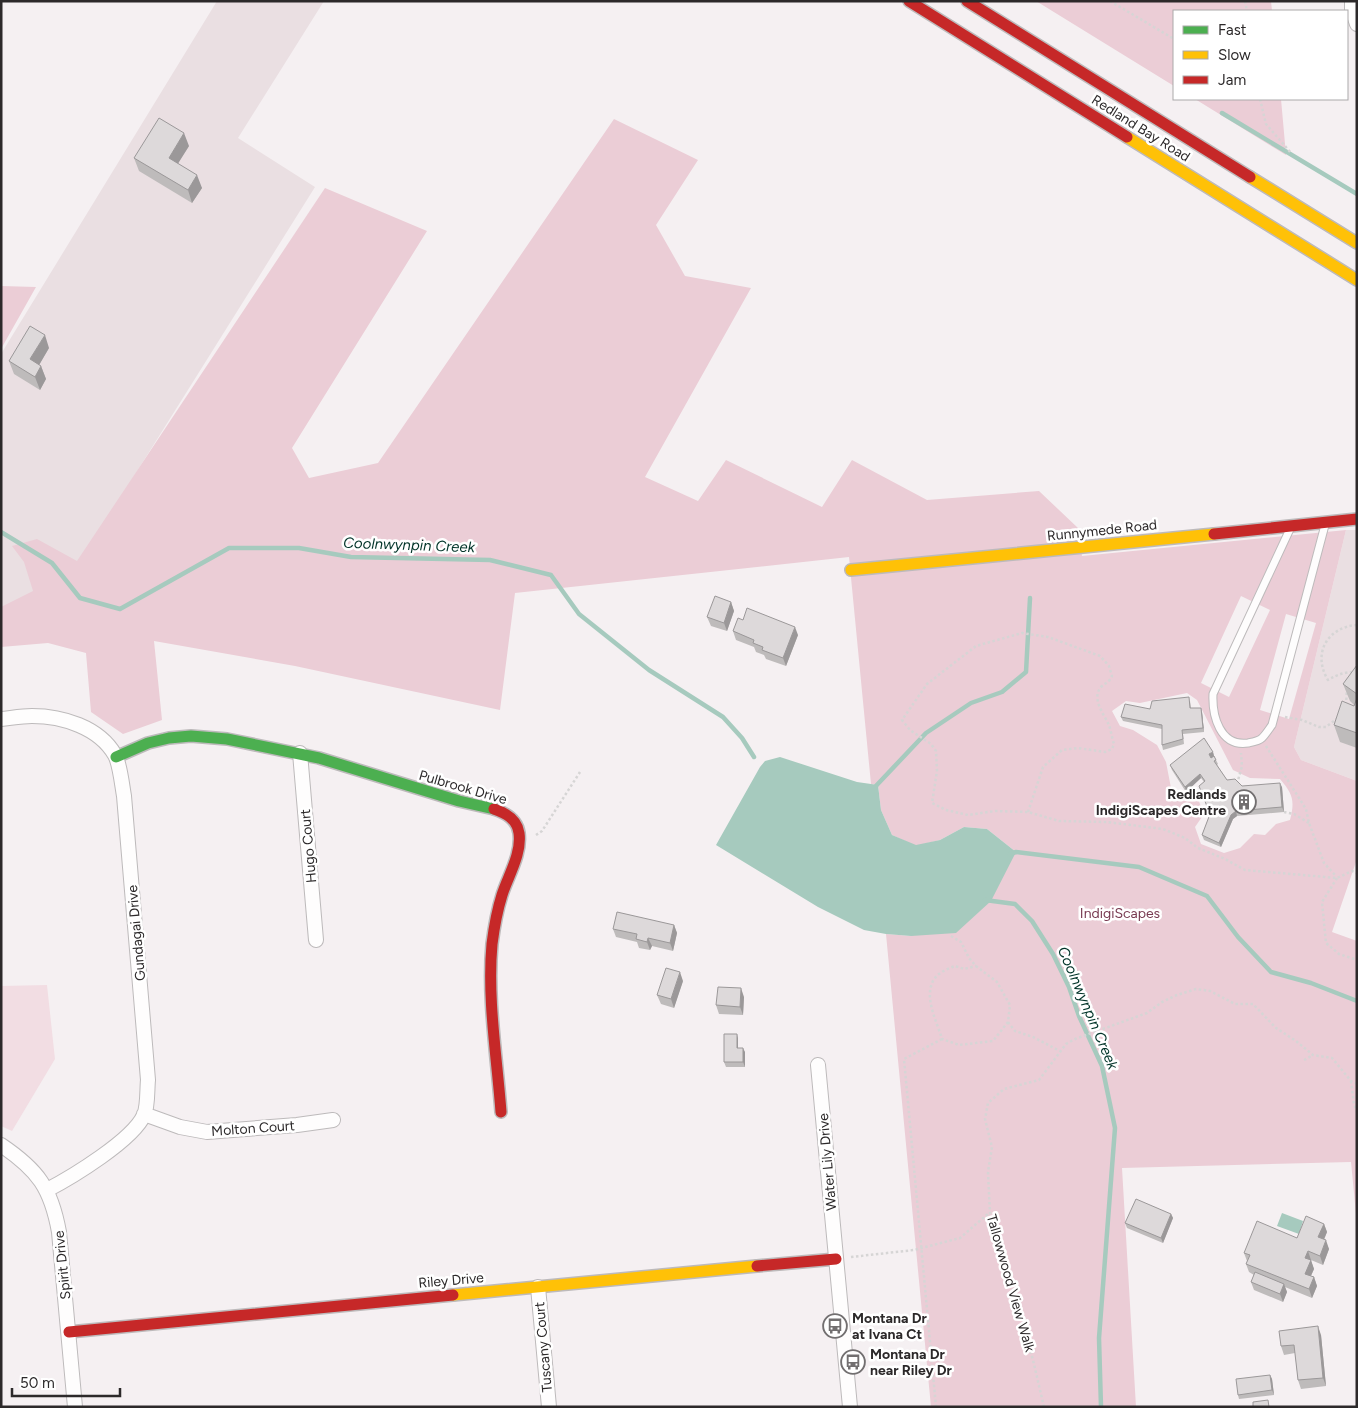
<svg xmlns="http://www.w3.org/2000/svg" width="1358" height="1408" viewBox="0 0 1358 1408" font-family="Figtree,sans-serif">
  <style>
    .built { fill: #eadfe2 }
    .green { fill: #f2dde3 }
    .forest { fill: #ebcdd6; fill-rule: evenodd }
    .water { fill: #a6cabe }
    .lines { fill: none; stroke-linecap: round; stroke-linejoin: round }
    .stream { stroke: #a6cabe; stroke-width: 4.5 }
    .lane-casing { stroke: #bdbabb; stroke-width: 9 }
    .street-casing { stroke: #bdbabb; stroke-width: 16 }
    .fast-casing { stroke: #bdbabb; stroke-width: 14 }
    .slow-casing { stroke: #bdbabb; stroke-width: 14 }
    .jam-casing { stroke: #bdbabb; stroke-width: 14 }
    .path { stroke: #d6d5d5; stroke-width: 2.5; stroke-dasharray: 2.5 2.5; stroke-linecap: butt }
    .lane { stroke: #fefdfd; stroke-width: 7 }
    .street { stroke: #fefdfd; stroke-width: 14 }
    .fast { stroke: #4caf50; stroke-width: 11 }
    .slow { stroke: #ffc107; stroke-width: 11 }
    .jam { stroke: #c62828; stroke-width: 11 }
    .wall { fill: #bebbbb }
    .shaded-wall { fill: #9b9899 }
    .building { fill: #ddd9da; stroke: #9b9899 }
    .labels { text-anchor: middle; stroke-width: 5; stroke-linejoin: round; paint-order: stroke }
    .street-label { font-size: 14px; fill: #2c292a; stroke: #fff }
    .poi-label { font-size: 14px; font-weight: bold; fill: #2c292a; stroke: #fff; text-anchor: start }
    .park-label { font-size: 14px; fill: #783a51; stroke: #fff }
    .water-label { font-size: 15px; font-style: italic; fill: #023429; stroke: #fff }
  </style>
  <rect width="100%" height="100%" fill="#f5f0f2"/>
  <path class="built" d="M 217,1 L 324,1 L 238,138 L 315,187 L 42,623 L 1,626 L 1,354 Z
    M 1346,530 L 1357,530 L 1357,781 L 1301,760 L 1294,747 Z"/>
  <path class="green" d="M 47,985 L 55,1059 L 12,1131 L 1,1126 L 1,986 Z"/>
  <path class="forest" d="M 1036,1 L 1271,1 L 1272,11 L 1174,11 L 1174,86 Z
    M 1195,99 L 1281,99 L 1286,155 Z
    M 614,119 L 698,160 L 656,225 L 685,276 L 751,288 L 645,477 L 698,501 L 726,460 L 822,507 L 852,460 L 927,500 L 1039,491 L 1078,528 L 1082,556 L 1346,530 L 1294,747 L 1301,760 L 1357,781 L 1357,859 L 1332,932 L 1357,941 L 1357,1224 L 1351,1162 L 1122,1168 L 1136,1407 L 931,1407 L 886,934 L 911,936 L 1016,852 L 987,829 L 964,827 L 940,840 L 916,846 L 892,835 L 881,810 L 878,785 L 871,784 L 849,557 L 515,593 L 500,710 L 295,666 L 154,641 L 162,720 L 123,734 L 91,712 L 86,653 L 48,643 L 1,647 L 1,607 L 33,591 L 24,562 L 12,546 L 37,539 L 77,561 L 325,188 L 427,231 L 292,448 L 309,478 L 378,463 ZM 1241,596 L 1270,610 L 1229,697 L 1201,683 ZM 1286,614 L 1316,623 L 1289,719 L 1260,710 ZM 1187,693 L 1197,700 L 1233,770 L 1250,778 L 1280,779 C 1293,794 1295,801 1290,820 L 1276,824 L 1265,835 L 1254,834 L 1240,848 L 1224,853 L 1201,844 L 1195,827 L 1204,814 L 1198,799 L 1185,801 L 1171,788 L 1166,762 L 1157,745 L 1133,730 L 1120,726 L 1112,711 L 1126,701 L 1140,703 Z
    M 1,286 L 36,287 L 1,349 Z"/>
  <path class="water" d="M 780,757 L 857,782 L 878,785 L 881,810 L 892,835 L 916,845 L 940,840 L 964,827 L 987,829 L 1016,852 L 991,901 L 956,933 L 911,936 L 886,934 L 864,930 L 818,907 L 716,845 L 760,767 L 765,761 Z
    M 1282,1213 L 1303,1221 L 1299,1234 L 1277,1226 Z"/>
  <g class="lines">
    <path class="stream" d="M 1222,113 L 1357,194
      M 1,532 L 52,563 L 80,598 L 120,609 L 229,548 L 299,548 L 351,557 L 490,560 L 551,575 L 579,614 L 649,670 L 723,717 L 742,738 L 754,757
      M 874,788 L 926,733 L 971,703 L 1002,692 L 1026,672 L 1030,598
      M 1010,854 L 1016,852 L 1139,867 L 1207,896 L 1238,937 L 1271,972 L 1311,983 L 1357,1001
      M 985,900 L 1015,904 L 1032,921 L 1053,954 L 1069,987 L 1079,1016 L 1102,1066 L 1115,1128 L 1099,1338 L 1101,1407"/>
    <g class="lane-casing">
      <path id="lane" d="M 1290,529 L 1213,694 C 1212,716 1220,747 1248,743 C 1253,742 1259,741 1262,738 C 1266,734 1269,729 1272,725 L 1325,525"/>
    </g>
    <g class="street-casing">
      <path id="street" d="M 1352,1 L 1352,9 L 1357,24
        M 1,719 C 11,718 22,716 32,716 C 62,716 99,727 115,755 C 120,764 122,785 124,796 L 148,1080 C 147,1089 148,1107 144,1115 C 133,1140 72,1177 47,1190
        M 300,753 L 316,940
        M 818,1065 L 850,1407
        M 144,1114 L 180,1127 L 207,1132 L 297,1125 L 333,1120
        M 1,1145 C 38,1170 51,1188 59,1232 L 75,1407
        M 538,1287 L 549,1407"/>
    </g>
    <g class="fast-casing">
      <path id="fast" d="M 116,757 L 148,743 L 169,738 L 191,736 L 227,739 L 319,758 L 459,801 L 494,809"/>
    </g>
    <g class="slow-casing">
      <path id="slow" d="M 1127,137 L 1357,280
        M 1250,177 L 1357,243
        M 851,570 L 1214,534
        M 453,1295 L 757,1266"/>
    </g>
    <g class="jam-casing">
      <path id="jam" d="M 909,1 L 1127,137
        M 967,1 L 1250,177
        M 1214,534 L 1357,519
        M 494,809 C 506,813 517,819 519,833 C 522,854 508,876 502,895 C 497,911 494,928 492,944 C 487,998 497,1058 501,1112
        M 757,1266 L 836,1259
        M 69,1332 L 453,1295"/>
    </g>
    <path class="path" d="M 1110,1 L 1174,39
      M 1245,1 L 1247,11
      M 1260,99 L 1266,124 L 1291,153
      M 1357,625 C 1327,627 1312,654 1328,680 C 1338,674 1345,672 1357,672
      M 1346,705 L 1347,688
      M 1285,717 L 1302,720 L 1319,727 L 1326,727 L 1338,718
      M 1266,746 L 1306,809 L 1309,823 L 1324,863 L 1336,876
      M 1237,784 L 1242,766 L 1241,753
      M 1028,812 L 1043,767 L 1062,750 L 1078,748 L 1105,752 L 1112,749 L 1114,744 C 1112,738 1111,731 1109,725 C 1104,714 1091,699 1101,687 C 1106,682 1108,684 1112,676 L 1109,666 L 1100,656 L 1048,637 L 1022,633 L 976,646 L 927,684 L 902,720 L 910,730 L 931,744 L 936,751 L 937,771 L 932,803 L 946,810 L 968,815 L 995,811 L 1028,812 L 1059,821 L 1107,822 L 1163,829 L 1185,838 L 1198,848 L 1225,859 L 1245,870 L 1337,878 L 1352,871 L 1357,873
      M 1284,812 L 1294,814 L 1309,823
      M 536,835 L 542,831 L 580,772
      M 1337,878 L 1322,902 L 1326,943 L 1339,954 L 1357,960
      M 951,936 L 961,942 L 969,958 L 976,966 L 997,982 L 1010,1005 L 1008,1022 L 993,1041 L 959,1045 L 942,1039 C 937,1022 924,998 933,981 C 937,973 947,969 955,966 L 964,969 L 976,966
      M 1008,1022 L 1015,1031 L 1033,1037 L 1060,1051
      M 1304,1060 L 1313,1055
      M 1351,1081 L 1354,1104 L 1357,1112
      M 851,1257 L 914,1250 L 960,1238 L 989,1213
      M 936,1407 L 904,1059 L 942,1039
      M 1044,1407 L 1033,1360 L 990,1213 L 988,1172 L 992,1147 L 985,1119 L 988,1103 L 1004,1089 L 1039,1080 L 1066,1044 L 1075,1039 L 1147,1013 L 1162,1002 L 1177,995 L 1196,989 L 1210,991 L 1235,1004 L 1253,1004 L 1276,1028 L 1296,1041 L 1313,1055 L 1332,1058 L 1351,1081 L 1357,1084"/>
    <use href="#lane" class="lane"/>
    <use href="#street" class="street"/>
    <use href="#fast" class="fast"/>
    <use href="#slow" class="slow"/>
    <use href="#jam" class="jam"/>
  </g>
  <path class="wall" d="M 189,146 L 178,163 L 202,188 L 192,203 L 139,171 L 134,158 Z
    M 49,348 L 39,365 L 41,366 L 46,379 L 40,390 L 14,374 L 9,361 Z
    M 731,602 L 734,611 L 727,631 L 711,626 L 707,617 Z
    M 733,631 L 798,635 L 786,666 L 766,659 L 764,655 L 756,652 L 754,647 L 736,640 Z
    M 1357,665 L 1357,748 L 1340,742 L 1334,725 L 1354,706 L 1354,705 L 1350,701 L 1343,684 Z
    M 1190,701 L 1191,708 L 1201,708 L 1202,712 L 1204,732 L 1183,734 L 1184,744 L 1163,750 L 1162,745 L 1162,729 L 1123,721 L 1121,717 L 1150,709 Z
    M 1213,752 L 1214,756 L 1218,764 L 1217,765 L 1227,780 L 1242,786 L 1282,787 L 1284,812 L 1237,816 L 1233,819 L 1221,847 L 1204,840 L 1202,835 L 1210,814 L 1204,782 L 1201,778 L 1186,792 L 1172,770 L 1170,765 Z
    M 674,925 L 677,933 L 673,951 L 652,946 L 650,950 L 639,948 L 637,942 L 616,937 L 613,929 Z
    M 683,981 L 674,1008 L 661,1004 L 657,995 Z
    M 744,997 L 743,1015 L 719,1014 L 716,1005 Z
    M 738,1038 L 738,1048 L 745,1052 L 745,1067 L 726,1067 L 724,1062 Z
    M 1171,1214 L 1173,1218 L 1163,1243 L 1127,1228 L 1125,1223 Z
    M 1324,1224 L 1327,1232 L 1324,1240 L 1329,1249 L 1323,1265 L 1311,1260 L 1311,1261 L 1314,1269 L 1311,1276 L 1314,1277 L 1317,1286 L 1312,1298 L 1285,1287 L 1287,1292 L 1283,1302 L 1254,1290 L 1251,1282 L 1254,1275 L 1249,1272 L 1246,1264 L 1247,1261 L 1244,1253 L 1297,1238 Z
    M 1321,1335 L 1326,1386 L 1301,1389 L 1298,1380 L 1295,1353 L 1284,1355 L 1281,1346 Z
    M 1270,1375 L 1272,1379 L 1274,1395 L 1239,1399 L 1238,1395 Z"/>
  <path class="shaded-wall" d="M 184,133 L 189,146 L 174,170 L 169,158 Z
    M 197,175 L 202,188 L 192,203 L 188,190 Z
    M 45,335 L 49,348 L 35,372 L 30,359 Z
    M 41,366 L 46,379 L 40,390 L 35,377 Z
    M 731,602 L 734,611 L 727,631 L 724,623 Z
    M 795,627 L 798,635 L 786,666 L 783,658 Z
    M 1201,708 L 1202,712 L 1204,732 L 1203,728 Z
    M 1213,752 L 1214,756 L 1211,759 L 1209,754 Z
    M 1200,774 L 1201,778 L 1186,792 L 1185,787 Z
    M 1280,783 L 1282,787 L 1284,812 L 1282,807 Z
    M 1236,811 L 1237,816 L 1233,819 L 1221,847 L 1219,843 L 1231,815 Z
    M 674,925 L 677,933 L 673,951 L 670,943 Z
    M 648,938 L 652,946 L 650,950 L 647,942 Z
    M 680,972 L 683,981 L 674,1008 L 671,999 Z
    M 741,988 L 744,997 L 743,1015 L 740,1007 Z
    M 737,1034 L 738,1038 L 738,1052 L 737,1048 Z
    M 743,1048 L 745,1052 L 745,1067 L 743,1062 Z
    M 1171,1214 L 1173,1218 L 1163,1243 L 1161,1238 Z
    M 1324,1224 L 1327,1232 L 1321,1246 L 1318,1237 Z
    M 1326,1240 L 1329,1249 L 1323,1265 L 1320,1256 Z
    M 1308,1251 L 1314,1269 L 1308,1282 L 1305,1274 L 1305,1258 Z
    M 1314,1277 L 1317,1286 L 1312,1298 L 1309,1289 Z
    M 1284,1284 L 1287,1292 L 1283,1302 L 1280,1294 Z
    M 1318,1326 L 1321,1335 L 1326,1386 L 1323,1378 Z
    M 1270,1375 L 1272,1379 L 1274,1395 L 1272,1390 Z"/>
  <path class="building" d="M 159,118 L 184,133 L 169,158 L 197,175 L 188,190 L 134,158 Z
    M 30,326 L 45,335 L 30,359 L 41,366 L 35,377 L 9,361 Z
    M 715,596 L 731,602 L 724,623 L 707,617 Z
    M 747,608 L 795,627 L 783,658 L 762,650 L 763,647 L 753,643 L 754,640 L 733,631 L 738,618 L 743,620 Z
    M 1357,665 L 1357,694 L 1343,684 Z
    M 1189,697 L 1190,708 L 1201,708 L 1203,728 L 1182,730 L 1183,739 L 1162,745 L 1162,725 L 1121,717 L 1125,704 L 1150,709 L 1152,701 Z
    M 1357,698 L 1357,733 L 1334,725 L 1342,701 L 1354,706 Z
    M 1204,738 L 1213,752 L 1209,754 L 1211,758 L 1214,756 L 1216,760 L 1214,761 L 1227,780 L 1235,779 L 1242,786 L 1280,783 L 1282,807 L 1236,811 L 1231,815 L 1219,843 L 1202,835 L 1210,814 L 1199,786 L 1205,781 L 1200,774 L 1185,787 L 1170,765 Z
    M 617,912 L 674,925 L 670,943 L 648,938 L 647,942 L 636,939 L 637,934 L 613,929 Z
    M 666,968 L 680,972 L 671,999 L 657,995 Z
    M 718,987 L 741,988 L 740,1007 L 716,1005 Z
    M 724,1034 L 737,1034 L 737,1048 L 743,1048 L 743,1062 L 724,1062 Z
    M 1136,1199 L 1171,1214 L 1161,1238 L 1125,1223 Z
    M 1306,1216 L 1324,1224 L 1318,1237 L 1326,1240 L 1320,1256 L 1308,1251 L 1305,1258 L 1311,1260 L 1305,1274 L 1314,1277 L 1309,1289 L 1246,1264 L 1250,1255 L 1244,1253 L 1257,1221 L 1297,1238 Z
    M 1255,1272 L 1284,1284 L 1280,1294 L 1251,1282 Z
    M 1318,1326 L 1323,1378 L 1298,1380 L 1294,1345 L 1281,1346 L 1279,1331 Z
    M 1270,1375 L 1272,1390 L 1238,1395 L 1236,1379 Z
    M 1268,1400 L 1269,1407 L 1253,1407 L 1253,1402 Z"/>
  <defs>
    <g id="building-ring" transform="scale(1.25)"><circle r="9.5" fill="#fff" stroke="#726f70" stroke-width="1.5"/><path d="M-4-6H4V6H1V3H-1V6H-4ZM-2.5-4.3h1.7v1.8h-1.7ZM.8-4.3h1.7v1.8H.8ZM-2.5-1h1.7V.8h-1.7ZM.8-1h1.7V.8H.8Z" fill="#726f70"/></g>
    <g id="bus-ring" transform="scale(1.25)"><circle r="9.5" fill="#fff" stroke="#726f70" stroke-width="1.5"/><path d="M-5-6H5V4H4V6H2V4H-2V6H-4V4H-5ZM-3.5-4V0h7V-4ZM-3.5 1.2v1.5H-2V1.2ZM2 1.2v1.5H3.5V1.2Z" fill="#726f70"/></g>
  </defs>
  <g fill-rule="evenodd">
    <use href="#building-ring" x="1244" y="802"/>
    <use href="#bus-ring" x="835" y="1326"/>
    <use href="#bus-ring" x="853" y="1362"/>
  </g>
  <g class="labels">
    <g class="street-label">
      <text transform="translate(1141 128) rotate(32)" y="5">Redland Bay Road</text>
      <text transform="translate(1102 530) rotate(-6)" y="5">Runnymede Road</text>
      <text transform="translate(463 787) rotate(16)" y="5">Pulbrook Drive</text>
      <text transform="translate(308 846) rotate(-95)" y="5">Hugo Court</text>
      <text transform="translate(136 933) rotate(-95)" y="5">Gundagai Drive</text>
      <text transform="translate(253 1128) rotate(-4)" y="5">Molton Court</text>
      <text transform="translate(827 1162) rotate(-95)" y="5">Water Lily Drive</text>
      <text transform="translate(62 1265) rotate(-96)" y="5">Spirit Drive</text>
      <text transform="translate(451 1280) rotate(-5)" y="5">Riley Drive</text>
      <text transform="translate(1011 1283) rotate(74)" y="5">Tallowwood View Walk</text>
      <text transform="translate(543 1347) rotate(-95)" y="5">Tuscany Court</text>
    </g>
    <g class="poi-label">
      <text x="1226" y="799" text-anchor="end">Redlands<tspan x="1226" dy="16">IndigiScapes Centre</tspan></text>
      <text x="852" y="1323">Montana Dr<tspan x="852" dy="16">at Ivana Ct</tspan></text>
      <text x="870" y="1359">Montana Dr<tspan x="870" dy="16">near Riley Dr</tspan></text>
    </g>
    <g class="park-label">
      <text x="1120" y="918">IndigiScapes</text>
    </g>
    <g class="water-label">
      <text transform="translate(409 545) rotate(2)" y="5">Coolnwynpin Creek</text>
      <text transform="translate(1088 1008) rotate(67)" y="5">Coolnwynpin Creek</text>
    </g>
  </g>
  <rect width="1358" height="1408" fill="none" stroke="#2c292a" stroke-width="5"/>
  <rect x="1173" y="10" width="175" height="90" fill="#ffffff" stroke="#aba9aa"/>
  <rect x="1183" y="26" width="25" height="8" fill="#4caf50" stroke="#aba9aa"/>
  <text x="1218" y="35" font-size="15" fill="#2c292a">Fast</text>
  <rect x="1183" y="51" width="25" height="8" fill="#ffc107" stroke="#aba9aa"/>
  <text x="1218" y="60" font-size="15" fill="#2c292a">Slow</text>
  <rect x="1183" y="76" width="25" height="8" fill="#c62828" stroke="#aba9aa"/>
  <text x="1218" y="85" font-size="15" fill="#2c292a">Jam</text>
  <path d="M12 1388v8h108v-8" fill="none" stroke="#2c292a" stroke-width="2.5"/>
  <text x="20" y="1388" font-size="15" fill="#2c292a" stroke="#ffffff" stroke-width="4" paint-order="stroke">50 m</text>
</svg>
